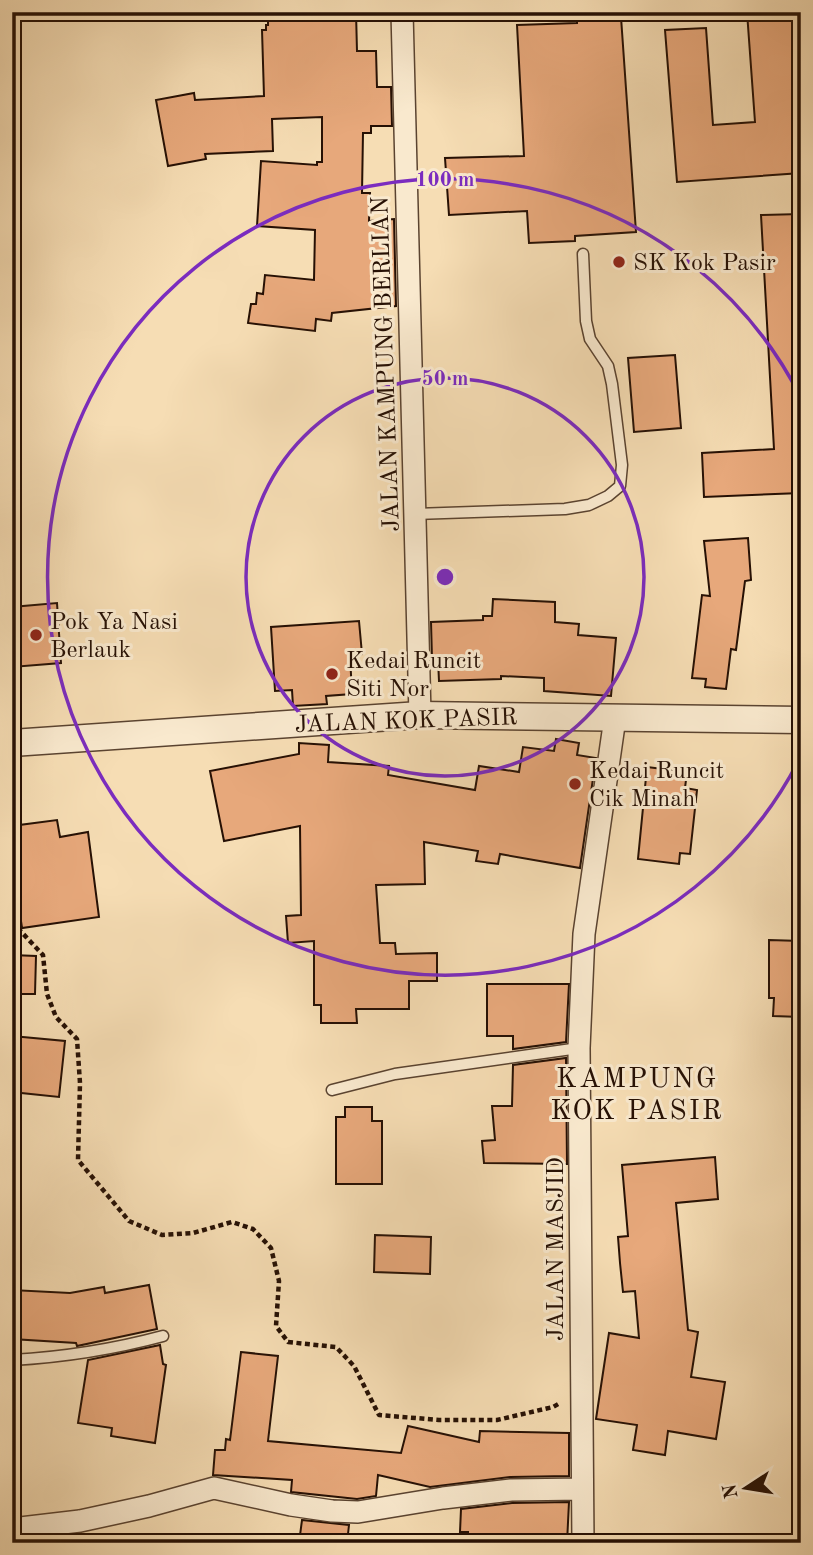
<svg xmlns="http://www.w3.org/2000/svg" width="813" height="1555" viewBox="0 0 813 1555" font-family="'Old Standard TT',serif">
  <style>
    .building { fill: #e7a87b; stroke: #261004; stroke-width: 2 }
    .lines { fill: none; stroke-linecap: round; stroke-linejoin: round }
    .service-casing { stroke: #5a4330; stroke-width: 13 }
    .minor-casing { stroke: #5a4330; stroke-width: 24 }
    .tertiary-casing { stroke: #5a4330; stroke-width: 29 }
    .path { stroke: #261004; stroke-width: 4.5; stroke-dasharray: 5 3.5; stroke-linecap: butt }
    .service { stroke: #f9e9ce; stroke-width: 10 }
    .minor { stroke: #f9e9ce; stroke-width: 21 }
    .tertiary { stroke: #f9e9ce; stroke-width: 26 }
    .ring { fill: none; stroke: #7b2cbf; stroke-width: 3.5 }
    .poi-dot { fill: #8f2418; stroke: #f9e9ce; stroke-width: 2.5 }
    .labels { text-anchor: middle; stroke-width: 6; stroke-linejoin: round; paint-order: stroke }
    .poi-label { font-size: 24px; fill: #261004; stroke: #f9e9ce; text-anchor: start }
    .street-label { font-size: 24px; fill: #261004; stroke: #f9e9ce }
    .quarter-label { font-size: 28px; letter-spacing: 2px; fill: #261004; stroke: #f9e9ce }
    .centre { fill: #7b2cbf; stroke: #f9e9ce; stroke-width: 3.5 }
    .ring-label { font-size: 21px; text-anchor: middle; font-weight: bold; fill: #7b2cbf; stroke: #f9e9ce; stroke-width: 6; stroke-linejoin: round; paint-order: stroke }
  </style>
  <rect width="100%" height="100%" fill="#f6ddb4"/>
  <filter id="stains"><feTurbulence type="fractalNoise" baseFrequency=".00286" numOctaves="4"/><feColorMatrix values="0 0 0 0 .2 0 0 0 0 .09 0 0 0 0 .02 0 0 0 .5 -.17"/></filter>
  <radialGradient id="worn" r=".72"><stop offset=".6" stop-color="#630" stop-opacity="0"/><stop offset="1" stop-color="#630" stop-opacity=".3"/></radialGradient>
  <path class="building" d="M 268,12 L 356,12 L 357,51 L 376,51 L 377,87 L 391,87 L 392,126 L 371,126 L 371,133 L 363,133 L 362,193 L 370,193 L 369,221 L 394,219 L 396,306 L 332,313 L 331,321 L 316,319 L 315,331 L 248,323 L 251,304 L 256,304 L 257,293 L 263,294 L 265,275 L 314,280 L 315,230 L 257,226 L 261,161 L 317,165 L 317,162 L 322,162 L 322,117 L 272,119 L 273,151 L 205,154 L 206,159 L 168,166 L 156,100 L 194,93 L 195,100 L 264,96 L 262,30 L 266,30 L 266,25 L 268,25 Z
    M 747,12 L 801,12 L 801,173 L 677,182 L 665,30 L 706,28 L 713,125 L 755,122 Z
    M 621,17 L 636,232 L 575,236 L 575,241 L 529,243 L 527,211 L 449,215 L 445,158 L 524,156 L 517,25 L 577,23 L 577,20 Z
    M 801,214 L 801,493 L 704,497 L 702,453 L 774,449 L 761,215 Z
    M 675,355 L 681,428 L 634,432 L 628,358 Z
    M 748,538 L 751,580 L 745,581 L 736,650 L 731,649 L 726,689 L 705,687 L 706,679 L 692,678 L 702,595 L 710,596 L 704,541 Z
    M 493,599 L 555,602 L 555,622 L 579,624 L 578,635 L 616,638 L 611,696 L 544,691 L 544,678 L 501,676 L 501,679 L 439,681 L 438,659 L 432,659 L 431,622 L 483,620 L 483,616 L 492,616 Z
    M 57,603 L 61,663 L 12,667 L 12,607 Z
    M 359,621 L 362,654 L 350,655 L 352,694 L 326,696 L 327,704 L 293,706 L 292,690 L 275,691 L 271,627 Z
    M 556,739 L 579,743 L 577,755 L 596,758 L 580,868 L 500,854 L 498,864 L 476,861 L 478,851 L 424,842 L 425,884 L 376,885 L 380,943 L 395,943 L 396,954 L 437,953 L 437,981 L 409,981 L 409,1009 L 356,1009 L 357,1023 L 321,1023 L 321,1005 L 314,1005 L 314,941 L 288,943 L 286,916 L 301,915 L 300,826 L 224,841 L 210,771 L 299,754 L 299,743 L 329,745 L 328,762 L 389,766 L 388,775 L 475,790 L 479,766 L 519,772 L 523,747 L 554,751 Z
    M 647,767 L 687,772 L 685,788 L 697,790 L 690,854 L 680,853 L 679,864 L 638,859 Z
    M 57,820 L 60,837 L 88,832 L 99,917 L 22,928 L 12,860 L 12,826 Z
    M 769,940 L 801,941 L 801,1017 L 773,1016 L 774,998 L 769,998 Z
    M 12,955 L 36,956 L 35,994 L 12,994 Z
    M 487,984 L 569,984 L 566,1042 L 513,1049 L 513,1036 L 487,1036 Z
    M 12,1036 L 65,1041 L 59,1097 L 12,1092 Z
    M 566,1058 L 567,1164 L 484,1163 L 482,1141 L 495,1140 L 492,1106 L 512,1106 L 513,1065 Z
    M 345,1107 L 372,1107 L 372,1121 L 382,1121 L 382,1184 L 336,1184 L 336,1117 L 345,1117 Z
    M 715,1157 L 718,1199 L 676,1203 L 688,1330 L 698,1332 L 691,1377 L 725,1382 L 716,1439 L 668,1431 L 665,1455 L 633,1450 L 637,1425 L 596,1419 L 609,1333 L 639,1338 L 635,1291 L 623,1292 L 620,1263 L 618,1237 L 628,1236 L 622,1165 Z
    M 375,1235 L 431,1237 L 430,1274 L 374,1272 Z
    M 149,1285 L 157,1329 L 77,1346 L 76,1343 L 12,1339 L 12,1290 L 70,1293 L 104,1287 L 105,1293 Z
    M 160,1345 L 163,1364 L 166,1365 L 155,1443 L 111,1436 L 112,1428 L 78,1423 L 88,1360 Z
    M 241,1352 L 278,1356 L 268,1441 L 401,1453 L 408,1426 L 479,1442 L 480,1431 L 569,1433 L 569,1476 L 510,1477 L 430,1487 L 378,1475 L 376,1496 L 357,1499 L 291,1492 L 292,1480 L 213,1475 L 215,1450 L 225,1450 L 226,1439 L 230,1440 Z
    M 569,1502 L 567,1543 L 468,1543 L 468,1532 L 460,1532 L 461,1509 L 512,1503 Z
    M 302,1520 L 349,1525 L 347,1543 L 299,1543 Z"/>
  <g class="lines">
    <g class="service-casing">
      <path id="service" d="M 415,514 L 565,509 L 589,505 L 608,496 L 620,486 L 622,465 L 612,384 L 608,366 L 590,339 L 586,321 L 583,254
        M 332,1090 L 395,1074 L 579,1048
        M 12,1360 C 66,1357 111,1350 163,1336"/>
    </g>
    <g class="minor-casing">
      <path id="minor" d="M 402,12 L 420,715
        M 12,1529 L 80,1521 L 149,1506 L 214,1488 L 291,1505 L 332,1511 L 358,1512 L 443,1498 L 511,1490 L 582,1489
        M 583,1543 L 579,1048 L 584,934 L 615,718"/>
    </g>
    <g class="tertiary-casing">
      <path id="tertiary" d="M 12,743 L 420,715 L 801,720"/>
    </g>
    <path class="path" d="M 12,922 L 43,955 L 47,994 L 56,1017 L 77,1039 L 80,1083 L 78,1160 L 129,1221 L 162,1235 L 193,1233 L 232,1222 L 253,1229 L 271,1248 L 279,1281 L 276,1326 L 288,1342 L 336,1347 L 354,1366 L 379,1415 L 439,1420 L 497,1420 L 553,1407 L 560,1403"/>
    <use href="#service" class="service"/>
    <use href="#minor" class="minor"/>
    <use href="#tertiary" class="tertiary"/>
  </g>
  <g class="ring">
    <circle cx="445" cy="577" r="199"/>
    <path d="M800 758A398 398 0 1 1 800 396"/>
  </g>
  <g class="poi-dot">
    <circle cx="619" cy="262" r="7"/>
    <circle cx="36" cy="635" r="7"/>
    <circle cx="332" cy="674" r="7"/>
    <circle cx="575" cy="784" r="7"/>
  </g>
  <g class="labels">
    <g class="poi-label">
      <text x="633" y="270">SK Kok Pasir</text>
      <text x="50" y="629">Pok Ya Nasi<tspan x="50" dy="28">Berlauk</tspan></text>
      <text x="346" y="668">Kedai Runcit<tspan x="346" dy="28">Siti Nor</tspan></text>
      <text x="589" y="778">Kedai Runcit<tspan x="589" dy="28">Cik Minah</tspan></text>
    </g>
    <g class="street-label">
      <text transform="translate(385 364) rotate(-92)" y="8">JALAN KAMPUNG BERLIAN</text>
      <text transform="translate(406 720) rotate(-2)" y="8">JALAN KOK PASIR</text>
      <text transform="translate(555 1249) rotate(-90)" y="8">JALAN MASJID</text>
    </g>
    <g class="quarter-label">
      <text x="637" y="1087">KAMPUNG<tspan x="637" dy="32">KOK PASIR</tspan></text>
    </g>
  </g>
  <circle cx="445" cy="577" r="10" class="centre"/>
  <g class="ring-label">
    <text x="445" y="186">100 m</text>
    <text x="445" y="385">50 m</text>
  </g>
  <rect width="813" height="1555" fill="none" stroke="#f6ddb4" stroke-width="42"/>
  <rect x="14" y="14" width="785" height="1527" fill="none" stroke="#261004" stroke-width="3.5"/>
  <rect x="21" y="21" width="771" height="1513" fill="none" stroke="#261004" stroke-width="2"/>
  <g transform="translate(746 1488) rotate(258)" stroke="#f9e9ce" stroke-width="5" paint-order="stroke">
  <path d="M0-5L12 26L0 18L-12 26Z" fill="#261004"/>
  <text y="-10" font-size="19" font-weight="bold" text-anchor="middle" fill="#261004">N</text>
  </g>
  <rect width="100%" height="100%" filter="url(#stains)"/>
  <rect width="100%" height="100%" fill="url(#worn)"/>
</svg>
